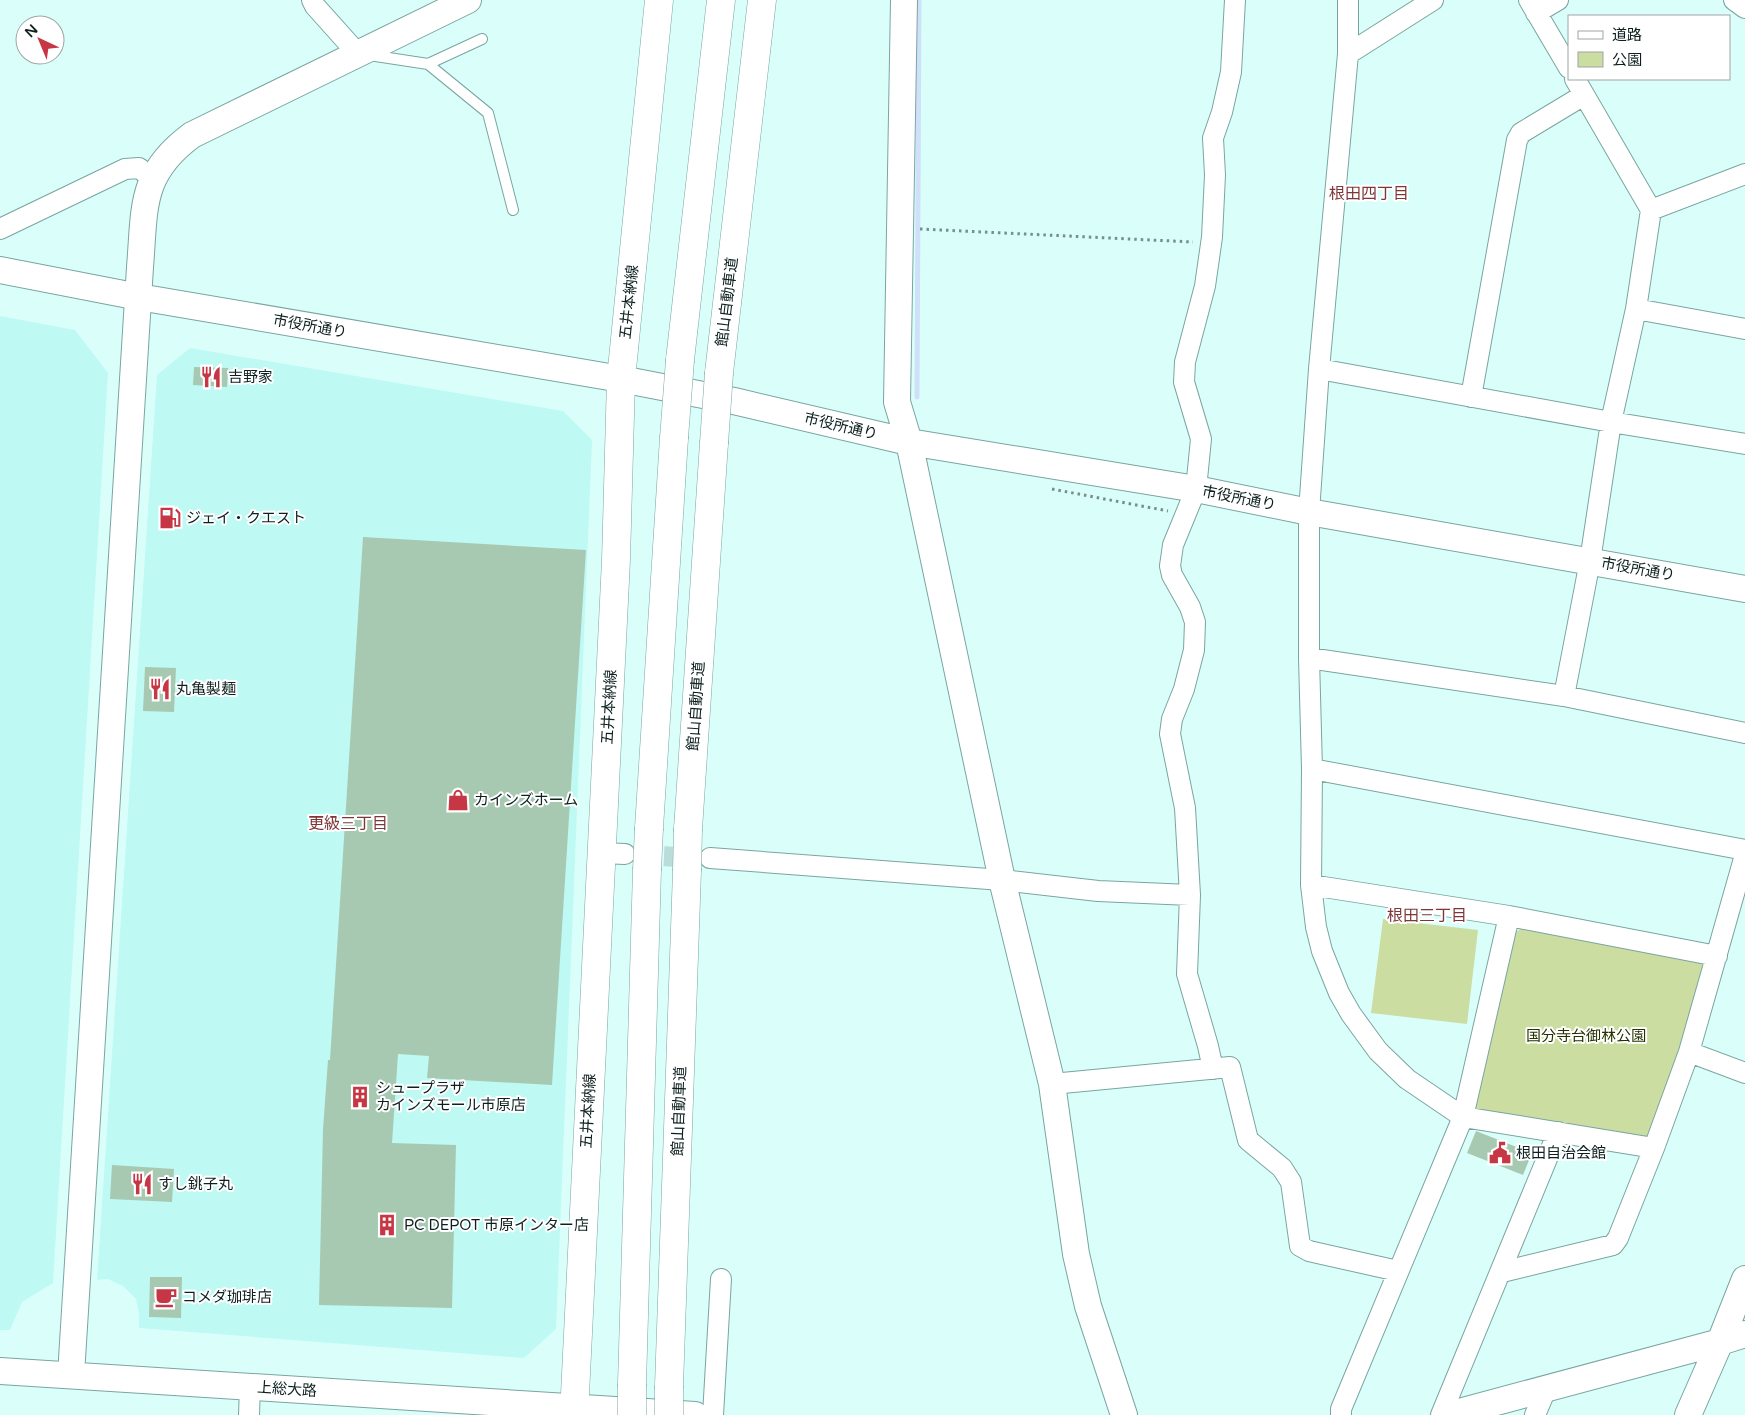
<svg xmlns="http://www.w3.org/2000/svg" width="1745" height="1415" viewBox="0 0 1745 1415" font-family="'Varela Round','Noto Sans JP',sans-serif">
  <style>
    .built { fill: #bff9f4 }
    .green { fill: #cbdda1 }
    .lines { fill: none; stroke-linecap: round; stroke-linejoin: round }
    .stream { stroke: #cfe0f8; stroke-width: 5 }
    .building { fill: #a7c9b2 }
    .minor-tunnel { stroke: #bbddda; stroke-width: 20; stroke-dasharray: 20 10; stroke-linecap: butt }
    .service-casing { stroke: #79a5a1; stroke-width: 12 }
    .minor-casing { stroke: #79a5a1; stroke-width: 22 }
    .tertiary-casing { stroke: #79a5a1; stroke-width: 28 }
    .primary-casing { stroke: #79a5a1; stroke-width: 29 }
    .motorway-casing { stroke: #79a5a1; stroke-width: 29 }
    .path { stroke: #748f8d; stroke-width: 3; stroke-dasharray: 2.5 4; stroke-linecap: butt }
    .service { stroke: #fff; stroke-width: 10 }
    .minor { stroke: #fff; stroke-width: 20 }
    .tertiary { stroke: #fff; stroke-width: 26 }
    .primary { stroke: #fff; stroke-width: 28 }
    .motorway { stroke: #fff; stroke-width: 28 }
    .motorway-bridge-casing { stroke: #79a5a1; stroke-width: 29; stroke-linecap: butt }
    .motorway-bridge { stroke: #fff; stroke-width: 28 }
    .labels { text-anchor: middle; stroke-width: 4; stroke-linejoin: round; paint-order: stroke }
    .street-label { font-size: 15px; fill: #0d1f1e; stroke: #fff }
    .poi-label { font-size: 15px; fill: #0d1f1e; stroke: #fff; text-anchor: start }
    .park-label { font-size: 15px; fill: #263100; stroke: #fff }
    .neighbourhood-label { font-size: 16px; fill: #7e3638; stroke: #fff }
  </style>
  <rect width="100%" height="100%" fill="#dafffb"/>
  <path class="built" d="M 0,316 L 75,330 L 108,373 L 53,1283 L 22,1302 L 10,1330 L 0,1330 Z
    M 190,348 L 563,411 L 592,440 L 556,1329 L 524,1358 L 139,1328 L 139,1314 L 136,1299 L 123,1286 L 108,1279 L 97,1280 L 157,375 Z"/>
  <path class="green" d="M 1383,919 L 1478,930 L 1467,1024 L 1371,1013 Z
    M 1522,928 L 1701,961 L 1706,966 L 1681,1051 L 1648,1138 L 1477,1113 L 1473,1106 L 1514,933 Z"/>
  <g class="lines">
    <path class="stream" d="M 917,397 L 919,0"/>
  </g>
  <path class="building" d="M 194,367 L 228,368 L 227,387 L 193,385 Z
    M 363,537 L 586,550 L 552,1085 L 427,1078 L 429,1056 L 398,1054 L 392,1143 L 456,1145 L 452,1308 L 319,1305 L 323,1129 L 328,1060 L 330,1060 Z
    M 145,667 L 176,668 L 174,712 L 143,711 Z
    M 1476,1131 L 1532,1153 L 1523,1175 L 1467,1153 Z
    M 112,1165 L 174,1169 L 172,1202 L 110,1199 Z
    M 150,1277 L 182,1277 L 181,1318 L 149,1317 Z"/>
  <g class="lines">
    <path class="minor-tunnel" d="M 634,855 L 700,858"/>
    <g class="service-casing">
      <path id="service" d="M 369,55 L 428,64 L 488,113 L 513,210
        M 428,64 L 482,39"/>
    </g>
    <g class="minor-casing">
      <path id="minor" d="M 312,0 L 315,6 L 358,54
        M 1348,0 L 1348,54 L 1319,369 L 1309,512 L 1309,658 L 1312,769 L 1311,885 L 1316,927 L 1322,951 L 1339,993 L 1351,1014 L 1378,1051 L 1407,1079 L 1463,1117 L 1654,1148
        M 1529,0 L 1569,68
        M 1734,0 L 1745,8
        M 1536,13 L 1558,0
        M 1348,54 L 1433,0
        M 1651,210 L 1745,174
        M 0,229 L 125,169 L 139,168 L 153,179
        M 1636,309 L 1745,329
        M 1319,369 L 1611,422 L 1745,444
        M 1471,397 L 1517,140 L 1521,133 L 1584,95
        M 1309,658 L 1564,696 L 1745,733
        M 1564,696 L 1590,561 L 1611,422 L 1636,309 L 1651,210 L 1575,79
        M 1312,769 L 1745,850
        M 601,853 L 625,854
        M 710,858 L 1002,880 L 1098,891 L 1190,895
        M 1311,885 L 1509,916 L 1717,956
        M 1689,1052 L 1745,1073
        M 1213,1069 L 1208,1046 L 1187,974 L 1190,895 L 1185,808 L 1170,734 L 1172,719 L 1184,689 L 1194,650 L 1195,622 L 1190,607 L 1172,575 L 1170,566 L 1173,545 L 1196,489 L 1201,439 L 1184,382 L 1185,362 L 1205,286 L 1212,237 L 1215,175 L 1213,138 L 1222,112 L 1231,72 L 1235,0
        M 1052,1084 L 1230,1067 L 1248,1140 L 1282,1168 L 1291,1182 L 1300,1246 L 1309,1251 L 1322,1254 L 1398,1271
        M 1502,1272 L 1613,1245 L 1618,1238 L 1654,1148 L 1689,1052 L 1745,855
        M 249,1415 L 250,1386
        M 713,1415 L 721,1279
        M 1341,1415 L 1341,1409 L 1463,1117 L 1509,916
        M 1441,1415 L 1558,1132
        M 1535,1415 L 1546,1389"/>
    </g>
    <g class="tertiary-casing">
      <path id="tertiary" d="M 904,0 L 897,402 L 909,442 L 1002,880 L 1052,1084 L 1076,1254 L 1088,1306 L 1124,1415
        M 0,270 L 139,297 L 621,379 L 734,401 L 909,442 L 1196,489 L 1309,512 L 1745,589
        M 0,1371 L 695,1415
        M 71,1375 L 140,267 C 145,208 139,174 192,135 L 468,0
        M 1448,1415 L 1720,1342 L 1745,1334
        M 1688,1415 L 1720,1342 L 1745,1279"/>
    </g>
    <g class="primary-casing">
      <path id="primary" d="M 574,1415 L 616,560 L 621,379 L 659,0"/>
    </g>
    <g class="motorway-casing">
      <path id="motorway" d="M 680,360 L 721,0
        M 719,373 L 762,0
        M 649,828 L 674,438
        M 688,829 L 714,443
        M 632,1384 L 647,870
        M 669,1386 L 687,871"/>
    </g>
    <path class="path" d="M 920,229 L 1193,242
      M 1052,489 L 1168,511"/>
    <use href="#service" class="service"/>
    <use href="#minor" class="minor"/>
    <use href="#tertiary" class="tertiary"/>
    <use href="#primary" class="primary"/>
    <use href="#motorway" class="motorway"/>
    <g class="motorway-bridge-casing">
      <path id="motorway-bridge" d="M 674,438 L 680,360
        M 714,443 L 719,373
        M 647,870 L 649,828
        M 687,871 L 688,829
        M 669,1386 L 669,1415
        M 632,1415 L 632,1384"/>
    </g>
    <use href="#motorway-bridge" class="motorway-bridge"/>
  </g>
  <defs>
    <g id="restaurant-bare" transform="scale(1.725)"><path d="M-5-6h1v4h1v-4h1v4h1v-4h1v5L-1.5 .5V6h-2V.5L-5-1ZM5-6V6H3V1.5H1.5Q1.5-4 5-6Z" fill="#c63644" stroke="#fff" stroke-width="2.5" paint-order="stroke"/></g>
    <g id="fuel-bare" transform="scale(1.725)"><path d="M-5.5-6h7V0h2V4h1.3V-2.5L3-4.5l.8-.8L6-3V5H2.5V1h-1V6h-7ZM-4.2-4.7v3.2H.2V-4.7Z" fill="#c63644" stroke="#fff" stroke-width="2.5" paint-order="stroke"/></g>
    <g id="shop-bare" transform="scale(1.725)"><path d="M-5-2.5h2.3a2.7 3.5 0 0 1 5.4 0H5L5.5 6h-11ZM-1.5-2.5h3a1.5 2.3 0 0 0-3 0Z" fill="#c63644" stroke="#fff" stroke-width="2.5" paint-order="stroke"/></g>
    <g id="building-bare" transform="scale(1.725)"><path d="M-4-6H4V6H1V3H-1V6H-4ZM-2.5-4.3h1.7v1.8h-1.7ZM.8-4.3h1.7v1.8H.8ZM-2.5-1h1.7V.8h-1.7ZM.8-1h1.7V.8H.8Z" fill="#c63644" stroke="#fff" stroke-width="2.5" paint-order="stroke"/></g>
    <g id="civic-bare" transform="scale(1.725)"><path d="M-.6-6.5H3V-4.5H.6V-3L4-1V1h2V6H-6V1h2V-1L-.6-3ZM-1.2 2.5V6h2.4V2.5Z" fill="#c63644" stroke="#fff" stroke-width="2.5" paint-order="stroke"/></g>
    <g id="cafe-bare" transform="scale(1.725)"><path d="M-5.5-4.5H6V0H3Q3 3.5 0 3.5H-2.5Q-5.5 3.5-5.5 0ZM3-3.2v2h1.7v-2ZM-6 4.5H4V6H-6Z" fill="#c63644" stroke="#fff" stroke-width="2.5" paint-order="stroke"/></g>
  </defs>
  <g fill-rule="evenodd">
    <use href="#restaurant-bare" x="211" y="377"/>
    <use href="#fuel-bare" x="170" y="518"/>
    <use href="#restaurant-bare" x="160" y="689"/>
    <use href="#shop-bare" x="458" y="800"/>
    <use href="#building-bare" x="360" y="1097"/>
    <use href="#civic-bare" x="1500" y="1153"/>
    <use href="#restaurant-bare" x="142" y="1184"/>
    <use href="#building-bare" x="387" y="1225"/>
    <use href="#cafe-bare" x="166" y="1297"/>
  </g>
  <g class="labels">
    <g class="street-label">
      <text transform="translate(629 302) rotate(-84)" y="5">五井本納線</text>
      <text transform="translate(727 302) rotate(-83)" y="5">館山自動車道</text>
      <text transform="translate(310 326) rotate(10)" y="5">市役所通り</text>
      <text transform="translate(841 426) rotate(13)" y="5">市役所通り</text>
      <text transform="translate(1239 498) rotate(11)" y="5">市役所通り</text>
      <text transform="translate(1638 569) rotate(10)" y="5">市役所通り</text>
      <text transform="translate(696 706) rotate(-86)" y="5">館山自動車道</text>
      <text transform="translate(609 707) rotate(-87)" y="5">五井本納線</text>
      <text transform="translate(588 1111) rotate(-87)" y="5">五井本納線</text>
      <text transform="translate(679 1111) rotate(-88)" y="5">館山自動車道</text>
      <text transform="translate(287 1389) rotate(4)" y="5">上総大路</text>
    </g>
    <g class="poi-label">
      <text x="228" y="382">吉野家</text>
      <text x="186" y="523">ジェイ・クエスト</text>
      <text x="176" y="694">丸亀製麺</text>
      <text x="474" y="805">カインズホーム</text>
      <text x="376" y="1093">シュープラザ<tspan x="376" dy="17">カインズモール市原店</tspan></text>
      <text x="1516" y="1158">根田自治会館</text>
      <text x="158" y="1189">すし銚子丸</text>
      <text x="404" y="1230">PC DEPOT 市原インター店</text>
      <text x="182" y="1302">コメダ珈琲店</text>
    </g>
    <g class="park-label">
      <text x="1586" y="1041">国分寺台御林公園</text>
    </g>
    <g class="neighbourhood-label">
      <text x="1369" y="199">根田四丁目</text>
      <text x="348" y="829">更級三丁目</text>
      <text x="1427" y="921">根田三丁目</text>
    </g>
  </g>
  <rect x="1568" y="15" width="162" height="65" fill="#ffffff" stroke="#9ea5a5"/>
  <rect x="1578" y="31" width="25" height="8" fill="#ffffff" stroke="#9ea5a5"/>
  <text x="1612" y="40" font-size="15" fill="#0d1f1e">道路</text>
  <rect x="1578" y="52" width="25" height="15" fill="#cbdda1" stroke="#9ea5a5"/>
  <text x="1612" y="65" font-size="15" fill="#0d1f1e">公園</text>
  <g transform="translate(40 40) rotate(316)"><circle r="24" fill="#ffffff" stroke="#9ea5a5"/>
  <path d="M0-4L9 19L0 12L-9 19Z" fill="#c63644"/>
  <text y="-8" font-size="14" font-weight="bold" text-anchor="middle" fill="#0d1f1e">N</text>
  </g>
</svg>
